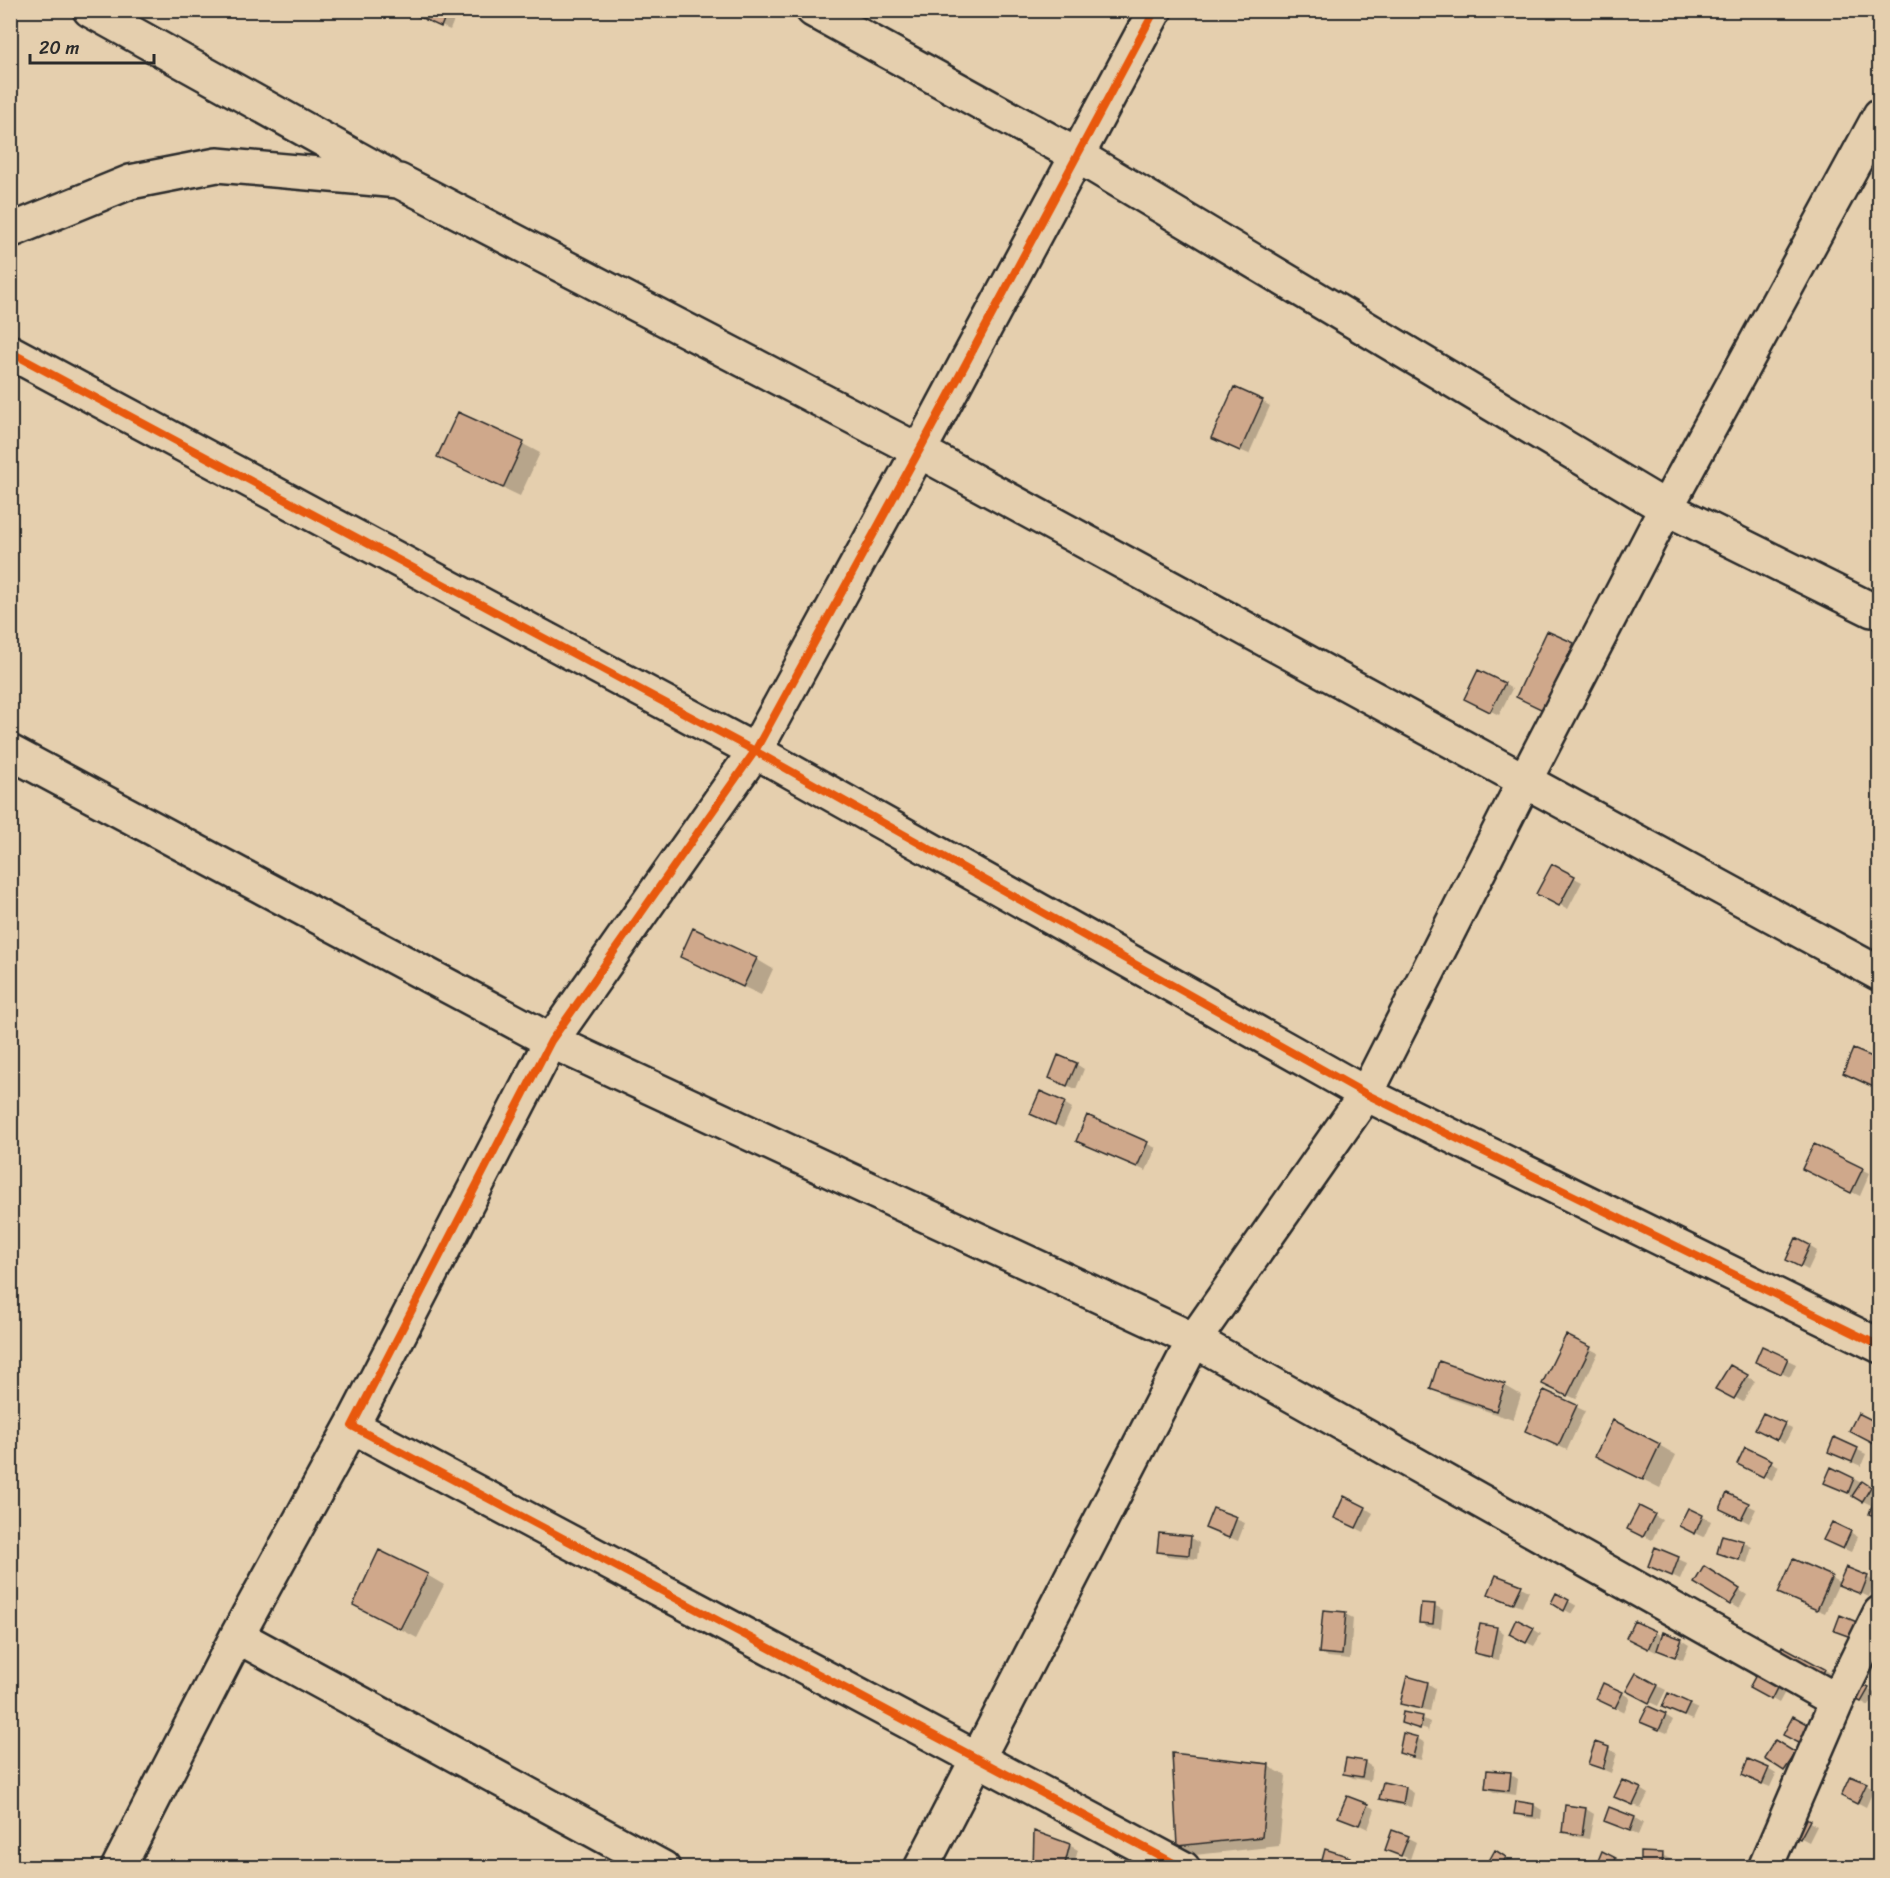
<svg xmlns="http://www.w3.org/2000/svg" width="1890" height="1878" viewBox="0 0 1890 1878" font-family="Sriracha,sans-serif">
  <style>
    .shadow { fill: #0003 }
    .building { fill: #cfa88b; stroke: #2b2b2b; stroke-width: 1.5 }
    .lines { fill: none; stroke-linecap: round; stroke-linejoin: round }
    .minor-casing { stroke: #2b2b2b; stroke-width: 38 }
    .minor { stroke: #e5cfae; stroke-width: 33 }
    .cycleway-casing { stroke: #e5cfae; stroke-width: 11 }
    .cycleway { stroke: #e8590c; stroke-width: 8 }
  </style>
  <rect width="100%" height="100%" fill="#e5cfae"/>
  <filter id="ink" filterUnits="userSpaceOnUse"><feTurbulence type="fractalNoise" baseFrequency=".0167" numOctaves="2"/><feDisplacementMap in="SourceGraphic" scale="12" xChannelSelector="R" yChannelSelector="G"/><feConvolveMatrix kernelMatrix="1 2 1 2 8 2 1 2 1" color-interpolation-filters="sRGB"/></filter>
  <g filter="url(#ink)">
    <path class="shadow" d="M 416,10 L 458,10 L 450,30 L 423,18 Z
      M 1262,401 L 1270,406 L 1249,454 L 1221,442 Z
      M 523,444 L 540,453 L 520,496 L 456,466 L 439,456 Z
      M 1573,645 L 1590,654 L 1560,718 L 1518,697 Z
      M 1504,684 L 1512,689 L 1499,715 L 1474,703 Z
      M 1552,866 L 1582,882 L 1568,909 L 1538,893 Z
      M 682,957 L 756,959 L 773,969 L 761,995 L 699,966 Z
      M 1076,1064 L 1084,1069 L 1076,1089 L 1059,1082 Z
      M 1064,1103 L 1072,1108 L 1063,1128 L 1039,1117 Z
      M 1088,1117 L 1156,1148 L 1146,1171 L 1086,1145 Z
      M 1862,1169 L 1870,1173 L 1860,1196 L 1812,1173 Z
      M 1809,1246 L 1817,1251 L 1808,1270 L 1796,1264 Z
      M 1567,1337 L 1598,1353 L 1576,1399 L 1552,1388 Z
      M 1763,1348 L 1796,1364 L 1790,1377 L 1765,1366 Z
      M 1730,1367 L 1755,1381 L 1743,1402 L 1718,1388 Z
      M 1504,1385 L 1521,1395 L 1513,1420 L 1449,1398 L 1432,1388 Z
      M 1545,1392 L 1585,1411 L 1567,1450 L 1535,1435 Z
      M 1784,1425 L 1792,1429 L 1785,1443 L 1765,1433 Z
      M 1880,1426 L 1880,1445 L 1857,1433 Z
      M 1835,1439 L 1866,1454 L 1861,1466 L 1838,1456 Z
      M 1659,1445 L 1676,1455 L 1660,1488 L 1614,1465 Z
      M 1878,1448 L 1880,1448 L 1880,1457 L 1875,1455 Z
      M 1771,1462 L 1779,1466 L 1772,1480 L 1747,1468 Z
      M 1854,1479 L 1880,1493 L 1880,1518 L 1871,1513 L 1875,1500 L 1874,1500 L 1871,1505 L 1826,1483 Z
      M 1748,1505 L 1756,1509 L 1749,1523 L 1730,1513 Z
      M 1365,1508 L 1373,1513 L 1364,1532 L 1344,1522 Z
      M 1639,1508 L 1662,1520 L 1652,1540 L 1629,1528 Z
      M 1214,1510 L 1245,1523 L 1238,1541 L 1207,1528 Z
      M 1689,1510 L 1711,1521 L 1704,1537 L 1689,1530 Z
      M 1850,1532 L 1858,1537 L 1851,1552 L 1833,1544 Z
      M 1160,1534 L 1191,1538 L 1199,1543 L 1197,1559 L 1167,1556 L 1159,1552 Z
      M 1743,1542 L 1752,1547 L 1747,1563 L 1726,1557 L 1718,1553 Z
      M 1656,1549 L 1687,1563 L 1680,1579 L 1650,1565 Z
      M 1704,1568 L 1747,1595 L 1739,1609 L 1696,1583 Z
      M 427,1575 L 444,1585 L 417,1638 L 372,1614 Z
      M 1867,1577 L 1875,1582 L 1869,1597 L 1839,1583 L 1825,1613 L 1788,1597 L 1831,1578 L 1841,1583 Z
      M 1521,1587 L 1529,1591 L 1522,1607 L 1498,1598 Z
      M 1557,1595 L 1577,1606 L 1572,1614 L 1553,1603 Z
      M 1434,1605 L 1443,1610 L 1441,1628 L 1428,1627 L 1420,1622 Z
      M 1345,1614 L 1353,1618 L 1350,1659 L 1328,1657 L 1320,1652 Z
      M 1496,1628 L 1504,1633 L 1499,1660 L 1484,1657 L 1476,1652 Z
      M 1533,1629 L 1541,1634 L 1534,1646 L 1518,1638 Z
      M 1655,1632 L 1663,1637 L 1681,1640 L 1689,1645 L 1683,1660 L 1658,1649 L 1656,1652 L 1636,1642 Z
      M 1783,1668 L 1825,1670 L 1832,1674 L 1825,1689 Z
      M 1636,1675 L 1666,1690 L 1658,1706 L 1635,1695 Z
      M 1844,1676 L 1876,1694 L 1869,1706 L 1837,1688 Z
      M 1427,1683 L 1435,1688 L 1430,1712 L 1410,1708 L 1402,1703 Z
      M 1751,1687 L 1777,1687 L 1785,1692 L 1779,1703 Z
      M 1622,1693 L 1630,1698 L 1624,1712 L 1606,1703 Z
      M 1668,1695 L 1698,1709 L 1693,1720 L 1664,1707 Z
      M 1665,1715 L 1673,1720 L 1667,1733 L 1650,1726 Z
      M 1422,1718 L 1430,1722 L 1428,1732 L 1427,1729 L 1409,1724 L 1409,1726 L 1402,1723 Z
      M 1417,1738 L 1425,1743 L 1421,1760 L 1408,1757 L 1400,1753 Z
      M 1775,1742 L 1803,1759 L 1793,1775 L 1766,1757 Z
      M 1596,1744 L 1617,1753 L 1611,1773 L 1590,1764 Z
      M 1364,1762 L 1372,1767 L 1370,1781 L 1353,1778 L 1344,1774 Z
      M 1268,1766 L 1286,1776 L 1279,1846 L 1195,1855 L 1178,1845 Z
      M 1768,1769 L 1776,1774 L 1770,1787 L 1751,1779 Z
      M 1510,1774 L 1518,1779 L 1516,1795 L 1494,1792 L 1486,1788 Z
      M 1866,1785 L 1874,1789 L 1866,1807 L 1849,1798 Z
      M 1406,1788 L 1414,1793 L 1411,1807 L 1389,1803 L 1381,1798 Z
      M 1640,1789 L 1648,1794 L 1641,1808 L 1624,1801 Z
      M 1517,1802 L 1534,1805 L 1542,1810 L 1541,1820 L 1524,1817 L 1516,1813 Z
      M 1367,1805 L 1375,1809 L 1368,1829 L 1340,1816 Z
      M 1586,1809 L 1594,1814 L 1589,1839 L 1571,1836 L 1563,1831 Z
      M 1794,1814 L 1817,1826 L 1809,1842 L 1786,1830 Z
      M 1635,1818 L 1643,1823 L 1638,1835 L 1606,1821 Z
      M 1408,1838 L 1416,1842 L 1410,1859 L 1387,1850 Z
      M 1069,1845 L 1078,1850 L 1073,1868 L 1034,1868 Z
      M 1326,1851 L 1350,1858 L 1358,1863 L 1357,1868 L 1321,1868 Z
      M 1496,1852 L 1513,1863 L 1510,1868 L 1486,1868 Z
      M 1662,1855 L 1670,1859 L 1670,1868 L 1642,1868 Z
      M 1615,1859 L 1623,1864 L 1622,1868 L 1596,1868 Z
      M 1527,1861 L 1539,1867 L 1540,1868 L 1524,1868 Z"/>
    <path class="building" d="M 415,10 L 448,10 L 441,27 L 413,14 Z
      M 1234,387 L 1263,400 L 1240,451 L 1211,438 Z
      M 458,412 L 524,442 L 503,488 L 437,457 Z
      M 1547,631 L 1574,643 L 1543,710 L 1516,697 Z
      M 1478,670 L 1505,683 L 1490,712 L 1464,699 Z
      M 1552,864 L 1575,876 L 1559,906 L 1536,894 Z
      M 693,928 L 757,958 L 743,987 L 680,957 Z
      M 1853,1049 L 1880,1060 L 1878,1089 L 1843,1073 Z
      M 1058,1055 L 1077,1063 L 1067,1086 L 1049,1078 Z
      M 1040,1091 L 1065,1102 L 1055,1125 L 1030,1114 Z
      M 1087,1115 L 1148,1142 L 1137,1167 L 1076,1141 Z
      M 1814,1144 L 1863,1168 L 1851,1193 L 1802,1169 Z
      M 1796,1238 L 1810,1245 L 1800,1267 L 1786,1260 Z
      M 1566,1335 L 1591,1347 L 1567,1396 L 1542,1384 Z
      M 1762,1346 L 1788,1358 L 1781,1374 L 1755,1362 Z
      M 1439,1361 L 1505,1384 L 1496,1411 L 1430,1389 Z
      M 1730,1365 L 1748,1375 L 1734,1399 L 1715,1389 Z
      M 1544,1390 L 1577,1405 L 1558,1446 L 1525,1431 Z
      M 1763,1413 L 1785,1423 L 1777,1440 L 1755,1429 Z
      M 1858,1413 L 1880,1424 L 1880,1433 L 1874,1444 L 1849,1431 Z
      M 1613,1420 L 1660,1444 L 1643,1480 L 1595,1456 Z
      M 1834,1437 L 1858,1448 L 1852,1462 L 1828,1452 Z
      M 1745,1447 L 1772,1460 L 1763,1477 L 1737,1464 Z
      M 1831,1467 L 1854,1478 L 1848,1493 L 1824,1483 Z
      M 1862,1481 L 1871,1487 L 1862,1502 L 1852,1496 Z
      M 1877,1491 L 1880,1491 L 1880,1518 L 1869,1514 Z
      M 1727,1493 L 1749,1503 L 1741,1519 L 1720,1509 Z
      M 1344,1496 L 1366,1507 L 1356,1528 L 1334,1518 Z
      M 1639,1506 L 1655,1514 L 1643,1537 L 1627,1529 Z
      M 1213,1508 L 1237,1517 L 1229,1538 L 1205,1528 Z
      M 1688,1508 L 1703,1515 L 1695,1534 L 1679,1526 Z
      M 1832,1522 L 1851,1531 L 1843,1549 L 1823,1540 Z
      M 1159,1533 L 1191,1536 L 1189,1555 L 1157,1552 Z
      M 1722,1535 L 1744,1541 L 1739,1560 L 1717,1553 Z
      M 1655,1547 L 1679,1557 L 1672,1576 L 1648,1566 Z
      M 379,1550 L 428,1574 L 400,1629 L 353,1605 Z
      M 1793,1559 L 1832,1576 L 1817,1610 L 1778,1593 Z
      M 1704,1566 L 1740,1589 L 1730,1605 L 1694,1583 Z
      M 1846,1567 L 1868,1576 L 1861,1594 L 1838,1585 Z
      M 1496,1575 L 1522,1585 L 1513,1604 L 1488,1594 Z
      M 1556,1593 L 1569,1600 L 1564,1611 L 1551,1603 Z
      M 1421,1603 L 1435,1604 L 1433,1624 L 1419,1623 Z
      M 1323,1610 L 1346,1612 L 1342,1655 L 1319,1653 Z
      M 1840,1615 L 1864,1625 L 1859,1640 L 1834,1631 Z
      M 1516,1619 L 1534,1628 L 1526,1643 L 1509,1634 Z
      M 1634,1621 L 1656,1631 L 1648,1649 L 1626,1638 Z
      M 1480,1624 L 1497,1627 L 1491,1657 L 1474,1653 Z
      M 1663,1632 L 1682,1639 L 1675,1657 L 1657,1650 Z
      M 1782,1646 L 1825,1669 L 1817,1686 L 1773,1664 Z
      M 1636,1673 L 1658,1685 L 1649,1703 L 1626,1691 Z
      M 1843,1674 L 1869,1688 L 1861,1702 L 1835,1689 Z
      M 1756,1675 L 1778,1686 L 1771,1700 L 1749,1688 Z
      M 1407,1676 L 1428,1682 L 1422,1709 L 1400,1704 Z
      M 1603,1683 L 1623,1692 L 1615,1708 L 1596,1699 Z
      M 1668,1693 L 1690,1703 L 1684,1716 L 1662,1707 Z
      M 1648,1706 L 1666,1714 L 1659,1730 L 1640,1722 Z
      M 1403,1712 L 1423,1716 L 1420,1729 L 1401,1723 Z
      M 1793,1716 L 1815,1728 L 1805,1746 L 1783,1735 Z
      M 1403,1733 L 1418,1737 L 1413,1757 L 1399,1753 Z
      M 1775,1740 L 1796,1753 L 1784,1771 L 1764,1758 Z
      M 1595,1742 L 1609,1747 L 1603,1769 L 1588,1764 Z
      M 1172,1753 L 1269,1764 L 1262,1837 L 1177,1846 Z
      M 1346,1758 L 1365,1761 L 1362,1777 L 1343,1774 Z
      M 1748,1759 L 1769,1768 L 1762,1784 L 1742,1775 Z
      M 1487,1770 L 1511,1772 L 1509,1791 L 1485,1788 Z
      M 1850,1776 L 1867,1783 L 1857,1804 L 1841,1796 Z
      M 1622,1780 L 1641,1788 L 1633,1805 L 1614,1797 Z
      M 1383,1782 L 1406,1787 L 1403,1804 L 1379,1799 Z
      M 1347,1796 L 1368,1804 L 1359,1825 L 1338,1817 Z
      M 1516,1801 L 1534,1804 L 1533,1816 L 1514,1814 Z
      M 1565,1805 L 1586,1808 L 1582,1835 L 1562,1832 Z
      M 1609,1807 L 1635,1817 L 1630,1831 L 1604,1821 Z
      M 1793,1812 L 1810,1820 L 1800,1839 L 1784,1830 Z
      M 1392,1830 L 1409,1836 L 1401,1856 L 1385,1850 Z
      M 1034,1831 L 1070,1844 L 1064,1868 L 1033,1868 Z
      M 1325,1849 L 1350,1857 L 1348,1868 L 1320,1868 Z
      M 1495,1850 L 1506,1857 L 1500,1868 L 1485,1868 Z
      M 1602,1851 L 1616,1858 L 1612,1868 L 1595,1868 Z
      M 1640,1852 L 1663,1853 L 1662,1868 L 1640,1868 Z"/>
    <g class="lines">
      <g class="minor-casing">
        <path id="minor" d="M 90,10 L 387,175
          M 813,10 L 1078,156 L 1666,508 L 1872,610 L 1880,611
          M 1155,10 L 919,451 L 755,751 L 551,1041 L 352,1426 L 1183,1868
          M 10,231 L 130,182 L 217,165 L 399,181 L 919,451 L 1880,974
          M 10,352 L 755,751 L 1366,1094 L 1880,1346
          M 10,752 L 551,1041 L 1194,1340 L 1837,1701
          M 237,1636 L 352,1426
          M 118,1868 L 237,1636 L 663,1868
          M 921,1868 L 1194,1340 L 1366,1094 L 1525,780 L 1666,508 L 1880,115
          M 1765,1868 L 1837,1701 L 1880,1613"/>
      </g>
      <use href="#minor" class="minor"/>
      <g class="cycleway-casing">
        <path id="cycleway" d="M 1155,10 L 919,451 L 755,751 L 551,1041 L 352,1426 L 1183,1868
          M 10,352 L 755,751 L 1366,1094 L 1880,1346"/>
      </g>
      <use href="#cycleway" class="cycleway"/>
    </g>
  </g>
  <rect width="1890" height="1878" fill="none" stroke="#e5cfae" stroke-width="36"/>
  <rect x="18" y="18" width="1854" height="1842" fill="none" stroke="#2b2b2b" stroke-width="2" filter="url(#ink)"/>
  <path d="M30 54v9h124v-9" fill="none" stroke="#2b2b2b" stroke-width="3"/>
  <text x="39" y="54" font-size="18" fill="#2b2b2b" stroke="#e5cfae" stroke-width="4.5" paint-order="stroke">20 m</text>
</svg>
